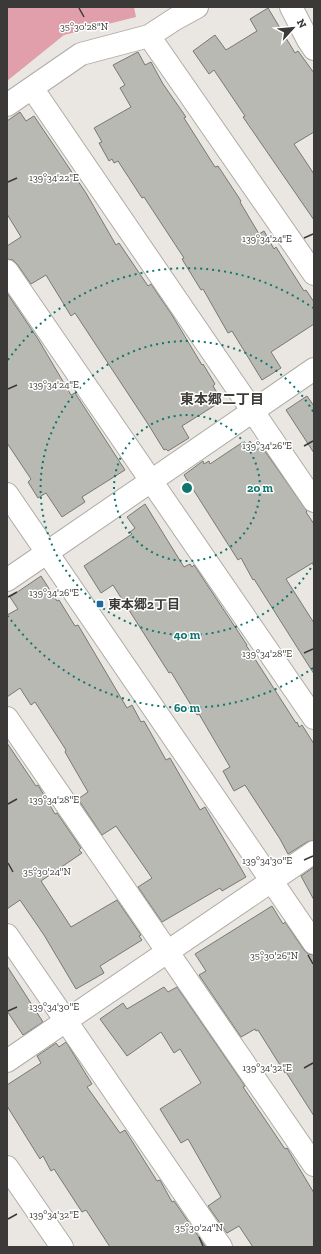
<svg xmlns="http://www.w3.org/2000/svg" width="321" height="1254" viewBox="0 0 321 1254" font-family="'Zilla Slab','Noto Sans JP',serif">
  <style>
    .green { fill: #e09fab }
    .building { fill: #b9b9b3; stroke: #797973 }
    .lines { fill: none; stroke-linecap: round; stroke-linejoin: round }
    .minor-casing { stroke: #b0aca7; stroke-width: 24 }
    .minor { stroke: #fff; stroke-width: 22 }
    .ticks { fill: none; stroke: #3b3a38; stroke-width: 1.5 }
    .ring { fill: none; stroke: #0f766e; stroke-width: 2; stroke-dasharray: 2 4 }
    .poi-dot { fill: #1c6b9d; stroke: #fff; stroke-width: 1.5 }
    .labels { text-anchor: middle; stroke-width: 3; stroke-linejoin: round; paint-order: stroke }
    .poi-label { font-size: 13px; font-weight: bold; fill: #3b3a38; stroke: #fff; text-anchor: start }
    .neighbourhood-label { font-size: 14px; font-weight: bold; fill: #403d39; stroke: #fff }
    .ticks-label { font-size: 10px; text-anchor: middle; fill: #3b3a38; stroke: #fff; stroke-width: 3; stroke-linejoin: round; paint-order: stroke }
    .centre { fill: #0f766e; stroke: #fff; stroke-width: 2 }
    .ring-label { font-size: 12px; text-anchor: middle; font-weight: bold; fill: #0f766e; stroke: #fff; stroke-width: 3; stroke-linejoin: round; paint-order: stroke }
  </style>
  <rect width="100%" height="100%" fill="#eae6e1"/>
  <path class="green" d="M 7,7 L 134,7 L 136,17 L 64,35 L 7,81 Z"/>
  <path class="building" d="M 268,8 L 295,53 L 298,51 L 314,73 L 314,132 L 294,144 L 314,174 L 314,220 L 243,117 L 245,116 L 214,70 L 209,74 L 193,51 L 215,35 L 226,50 L 257,31 L 250,19 Z
    M 138,52 L 145,65 L 151,62 L 163,84 L 186,117 L 184,118 L 215,167 L 218,166 L 241,201 L 240,202 L 259,234 L 264,231 L 274,249 L 276,247 L 304,291 L 306,290 L 314,302 L 314,324 L 271,352 L 281,368 L 262,380 L 232,331 L 228,333 L 203,289 L 201,290 L 182,259 L 184,258 L 144,197 L 142,198 L 118,161 L 114,163 L 112,159 L 109,161 L 99,143 L 102,142 L 94,128 L 131,107 L 120,88 L 125,85 L 113,65 Z
    M 20,112 L 26,121 L 34,116 L 86,193 L 116,245 L 119,243 L 148,286 L 151,284 L 172,315 L 202,365 L 203,364 L 215,384 L 213,386 L 219,396 L 214,399 L 217,404 L 182,426 L 189,438 L 168,451 L 166,449 L 164,450 L 148,424 L 75,313 L 71,316 L 46,275 L 31,284 L 17,264 L 13,260 L 7,259 L 7,246 L 21,237 L 7,214 L 7,121 Z
    M 7,293 L 38,339 L 71,395 L 75,393 L 125,470 L 82,497 L 85,502 L 62,517 L 46,493 L 38,498 L 28,482 L 31,479 L 7,443 Z
    M 307,396 L 314,406 L 314,453 L 286,410 Z
    M 250,441 L 256,450 L 262,447 L 307,511 L 306,512 L 314,524 L 314,562 L 286,579 L 314,623 L 314,674 L 254,579 L 253,580 L 241,558 L 238,560 L 184,475 L 203,461 L 204,464 L 209,461 L 210,464 L 243,442 L 246,445 Z
    M 145,504 L 184,567 L 190,564 L 192,567 L 194,565 L 247,645 L 246,645 L 296,723 L 297,722 L 299,727 L 302,725 L 314,744 L 314,840 L 307,842 L 288,854 L 280,839 L 245,785 L 234,791 L 223,771 L 230,767 L 199,714 L 197,715 L 171,672 L 169,673 L 113,585 L 101,593 L 84,566 L 132,534 L 130,532 L 135,528 L 127,517 Z
    M 41,576 L 57,601 L 59,600 L 75,626 L 78,625 L 127,708 L 132,705 L 141,722 L 144,721 L 166,760 L 170,758 L 200,810 L 205,807 L 246,877 L 222,891 L 220,888 L 162,922 L 138,887 L 152,878 L 116,826 L 102,835 L 78,799 L 88,792 L 65,752 L 66,750 L 35,702 L 31,705 L 20,688 L 7,697 L 7,615 L 18,609 L 10,597 Z
    M 7,743 L 36,786 L 38,785 L 55,814 L 57,813 L 81,848 L 79,850 L 82,853 L 41,881 L 71,927 L 117,900 L 141,935 L 139,936 L 142,940 L 100,966 L 104,973 L 76,989 L 44,935 L 20,900 L 7,909 Z
    M 314,867 L 314,900 L 301,876 Z
    M 272,906 L 283,924 L 285,922 L 304,950 L 308,954 L 314,955 L 314,1116 L 286,1072 L 285,1073 L 258,1030 L 256,1031 L 255,1029 L 241,1037 L 199,975 L 206,971 L 195,954 Z
    M 7,966 L 43,1022 L 23,1035 L 7,1011 Z
    M 164,987 L 168,992 L 177,987 L 245,1086 L 243,1087 L 285,1149 L 287,1148 L 314,1193 L 314,1247 L 253,1247 L 239,1226 L 227,1233 L 208,1206 L 221,1197 L 188,1139 L 181,1143 L 160,1109 L 201,1083 L 180,1049 L 174,1053 L 161,1032 L 127,1056 L 100,1019 L 123,1003 L 127,1009 Z
    M 66,1042 L 92,1084 L 87,1087 L 120,1133 L 125,1130 L 157,1181 L 160,1180 L 172,1202 L 174,1201 L 205,1246 L 204,1247 L 110,1247 L 86,1210 L 82,1212 L 54,1169 L 51,1171 L 43,1156 L 40,1159 L 7,1106 L 7,1085 L 41,1063 L 37,1056 L 56,1043 L 59,1047 Z"/>
  <g class="lines">
    <g class="minor-casing">
      <path id="minor" d="M 291,7 L 308,40 L 314,49
        M 149,36 L 314,274
        M 32,88 L 314,501
        M 7,105 L 81,54 L 149,36 L 175,19 L 197,7
        M 7,271 L 314,718
        M 7,494 L 314,943
        M 7,580 L 314,369
        M 7,718 L 314,1165
        M 7,935 L 221,1247
        M 7,1061 L 314,852
        M 7,1167 L 62,1247"/>
    </g>
    <use href="#minor" class="minor"/>
  </g>
  <path class="ticks" d="M 79,8 L 84,17M 8,182 L 17,178M 304,238 L 313,234M 8,389 L 17,385M 304,446 L 313,441M 8,597 L 17,592M 304,653 L 313,649M 8,804 L 17,799M 304,860 L 313,856M 8,863 L 13,872M 308,955 L 313,964M 8,1011 L 17,1007M 304,1068 L 313,1063M 8,1219 L 17,1214M 199,1237 L 203,1246"/>
  <g class="ring">
    <circle cx="187" cy="488" r="73"/>
    <path d="M314 563A147 147 0 1 1 314 413"/>
    <path d="M313 668A220 220 0 0 1 8 616M8 360A220 220 0 0 1 313 308"/>
  </g>
  <rect class="poi-dot" x="96" y="600" width="8" height="8" rx="2"/>
  <g class="labels">
    <g class="poi-label">
      <text x="108" y="609">東本郷2丁目</text>
    </g>
    <g class="neighbourhood-label">
      <text x="222" y="404">東本郷二丁目</text>
    </g>
  </g>
  <g class="ticks-label">
    <text x="84" y="30">35°30'28"N</text>
    <text x="54" y="181">139°34'22"E</text>
    <text x="267" y="242">139°34'24"E</text>
    <text x="54" y="388">139°34'24"E</text>
    <text x="267" y="449">139°34'26"E</text>
    <text x="54" y="596">139°34'26"E</text>
    <text x="267" y="657">139°34'28"E</text>
    <text x="54" y="803">139°34'28"E</text>
    <text x="267" y="864">139°34'30"E</text>
    <text x="47" y="875">35°30'24"N</text>
    <text x="274" y="959">35°30'26"N</text>
    <text x="54" y="1010">139°34'30"E</text>
    <text x="267" y="1071">139°34'32"E</text>
    <text x="54" y="1218">139°34'32"E</text>
    <text x="199" y="1231">35°30'24"N</text>
  </g>
  <circle cx="187" cy="488" r="6" class="centre"/>
  <g class="ring-label">
    <text x="260" y="492">20 m</text>
    <text x="187" y="639">40 m</text>
    <text x="187" y="712">60 m</text>
  </g>
  <rect width="321" height="1254" fill="none" stroke="#3b3a38" stroke-width="16"/>
  <g transform="translate(293 28) rotate(63)" stroke="#ffffff" stroke-width="3" paint-order="stroke">
  <path d="M0-3L7 15L0 10L-7 15Z" fill="#3b3a38"/>
  <text y="-6" font-size="11" font-weight="bold" text-anchor="middle" fill="#3b3a38">N</text>
  </g>
</svg>
